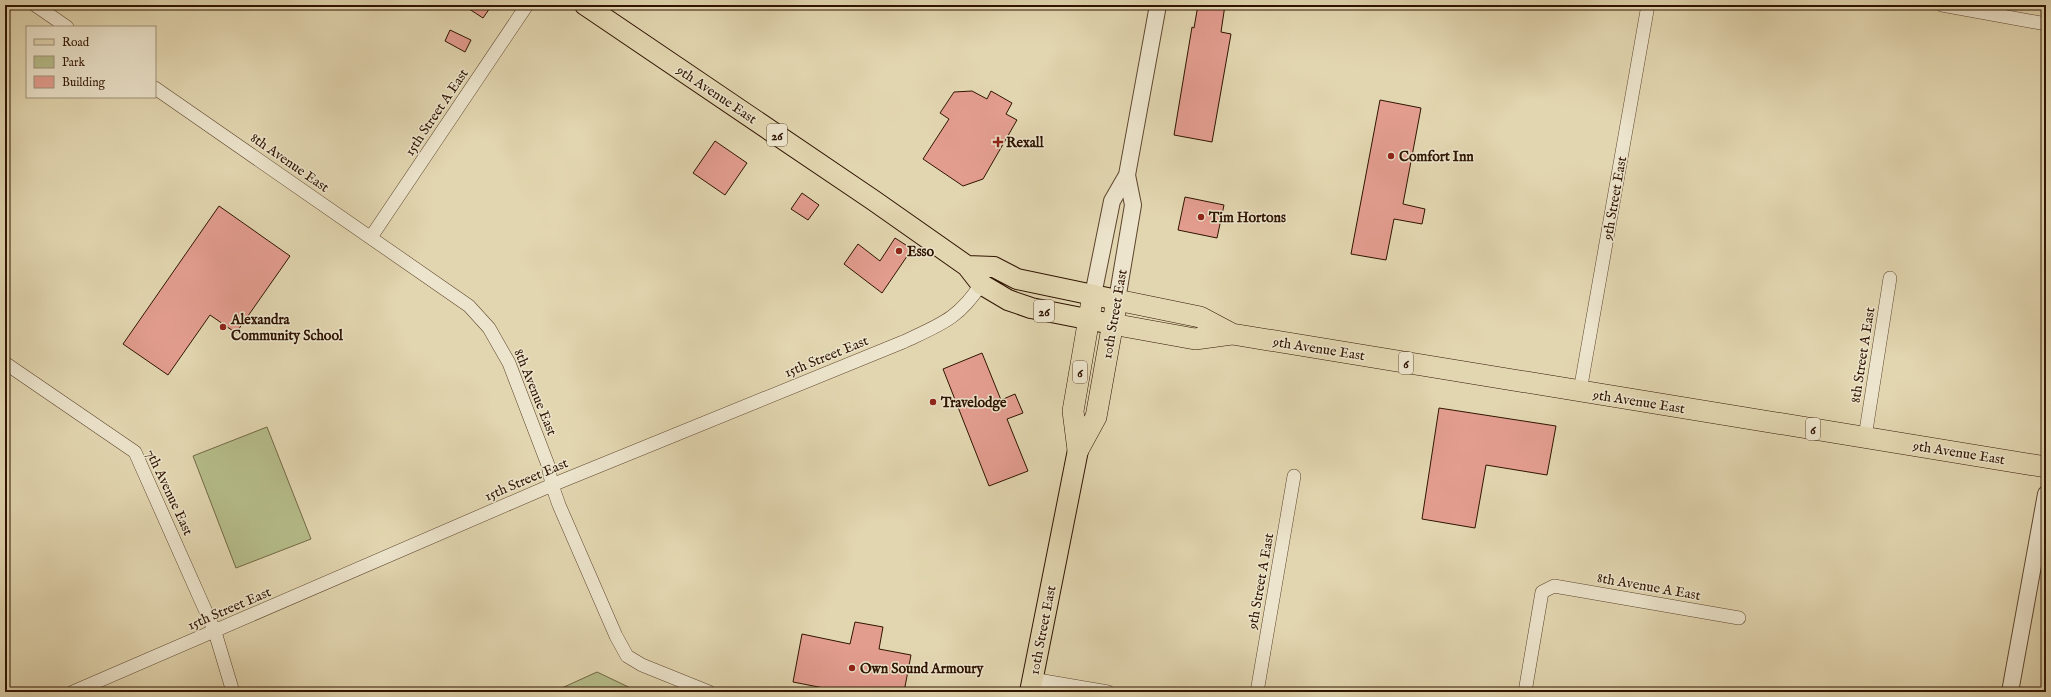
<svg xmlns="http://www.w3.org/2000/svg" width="2051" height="697" viewBox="0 0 2051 697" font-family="'IM FELL English',serif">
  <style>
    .green { fill: #b5bd8a; stroke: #726845 }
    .building { fill: #e39d8f; stroke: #2f1400 }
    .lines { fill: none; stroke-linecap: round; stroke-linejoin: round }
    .minor-casing { stroke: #5c442c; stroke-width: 14 }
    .tertiary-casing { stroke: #5c442c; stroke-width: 18 }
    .primary-casing { stroke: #2f1400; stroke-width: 22 }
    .trunk-casing { stroke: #2f1400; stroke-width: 22 }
    .minor { stroke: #ece4cc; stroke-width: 13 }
    .tertiary { stroke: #ece4cc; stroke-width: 16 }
    .primary { stroke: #e2d6b0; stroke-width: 20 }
    .trunk { stroke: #e2d6b0; stroke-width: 21 }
    .poi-dot { fill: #8f2418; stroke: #ece4cc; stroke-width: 1.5 }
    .labels { text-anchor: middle; stroke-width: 3; stroke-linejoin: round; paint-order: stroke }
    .shield { fill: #ece4cc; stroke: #68523d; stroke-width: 1 }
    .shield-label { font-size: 13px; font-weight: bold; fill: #2f1400 }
    .street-label { font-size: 14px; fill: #2f1400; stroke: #ece4cc }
    .poi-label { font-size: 14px; font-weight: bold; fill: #2f1400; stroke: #ece4cc; text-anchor: start }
  </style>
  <rect width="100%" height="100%" fill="#e2d6b0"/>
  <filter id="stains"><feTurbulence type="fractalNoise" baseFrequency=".005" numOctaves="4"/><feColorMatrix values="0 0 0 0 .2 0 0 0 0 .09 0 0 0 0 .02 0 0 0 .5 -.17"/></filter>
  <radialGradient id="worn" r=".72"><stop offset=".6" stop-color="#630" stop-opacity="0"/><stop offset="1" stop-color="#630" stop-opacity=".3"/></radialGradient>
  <path class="green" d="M 267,427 L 311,539 L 236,568 L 193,456 Z
    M 597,672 L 639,692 L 553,692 Z"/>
  <path class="building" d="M 463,5 L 492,5 L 483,18 Z
    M 1198,5 L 1225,5 L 1221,32 L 1231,34 L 1212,142 L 1174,135 L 1192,27 L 1194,28 Z
    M 450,30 L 471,40 L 465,52 L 445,41 Z
    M 972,91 L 987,99 L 991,91 L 1012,103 L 1006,114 L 1017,120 L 983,179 L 963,186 L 923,159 L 949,119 L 940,113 L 954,92 Z
    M 1380,100 L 1421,108 L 1403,204 L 1425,209 L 1422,224 L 1394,219 L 1386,260 L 1351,254 Z
    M 715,141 L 747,163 L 725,195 L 693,173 Z
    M 802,193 L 819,205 L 808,220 L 791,209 Z
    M 1185,197 L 1224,205 L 1217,238 L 1178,230 Z
    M 219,206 L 290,256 L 236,333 L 210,315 L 168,375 L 123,344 Z
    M 895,238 L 912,249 L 882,293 L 844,264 L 858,244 L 880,261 Z
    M 982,353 L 1001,400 L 1015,394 L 1023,413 L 1007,419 L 1028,471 L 989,486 L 943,369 Z
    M 1439,408 L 1556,426 L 1547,475 L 1486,465 L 1475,528 L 1422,519 Z
    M 855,622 L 883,627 L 879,649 L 911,655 L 904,692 L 844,692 L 793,682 L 802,634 L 850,644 Z"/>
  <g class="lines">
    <g class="minor-casing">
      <path id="minor" d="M 35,5 L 67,27
        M 1942,5 L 2046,24
        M 155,88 L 469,306 L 489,328 L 509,363 L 548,465 L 552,485 L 559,505 L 616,636 L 627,656 L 642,665 L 709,692
        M 371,237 L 527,5
        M 5,363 L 135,452 L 215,632 L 233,692
        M 1580,391 L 1648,5
        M 1865,437 L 1890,278
        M 1032,679 L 1108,692
        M 73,692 L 552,485 L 903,342 C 939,325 959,319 981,284
        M 1257,692 L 1294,476
        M 1525,692 L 1542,592 L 1554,586 L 1739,618"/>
    </g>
    <g class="tertiary-casing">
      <path id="tertiary" d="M 1093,295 L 1112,201 L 1127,175 L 1158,5
        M 1117,300 L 1133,205 L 1127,175
        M 2010,692 L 2046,494"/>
    </g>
    <g class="primary-casing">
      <path id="primary" d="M 585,5 L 873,200 L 967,266 L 981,284 L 1008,300 L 1031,308 L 1112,324
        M 967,266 L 994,267 L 1017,279 L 1117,300
        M 1030,692 L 1078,450"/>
    </g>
    <g class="trunk-casing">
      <path id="trunk" d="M 1112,324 L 1195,339 L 1232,334 L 2046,467
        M 1078,450 L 1096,417 L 1117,300 L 1200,317 L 1232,334
        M 1078,450 L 1073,411 L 1093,295"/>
    </g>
    <use href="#minor" class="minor"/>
    <use href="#tertiary" class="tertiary"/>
    <use href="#primary" class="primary"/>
    <use href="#trunk" class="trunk"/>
  </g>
  <g class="poi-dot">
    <path d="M996 136h4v4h4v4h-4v4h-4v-4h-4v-4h4z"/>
    <circle cx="1391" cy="156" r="4"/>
    <circle cx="1201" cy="217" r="4"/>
    <circle cx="899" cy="251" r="4"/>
    <circle cx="223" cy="327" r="4"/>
    <circle cx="933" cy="402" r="4"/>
    <circle cx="852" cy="668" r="4"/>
  </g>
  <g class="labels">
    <g class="shield">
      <rect x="767" y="124" width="20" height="22" rx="3"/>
      <rect x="1034" y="300" width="20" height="22" rx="3"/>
      <rect x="1399" y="352" width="14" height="22" rx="3"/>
      <rect x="1073" y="361" width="14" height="22" rx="3"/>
      <rect x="1806" y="418" width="14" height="22" rx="3"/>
    </g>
    <g class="shield-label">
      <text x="777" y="140">26</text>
      <text x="1044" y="316">26</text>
      <text x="1406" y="368">6</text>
      <text x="1080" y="377">6</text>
      <text x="1813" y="434">6</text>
    </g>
    <g class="street-label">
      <text transform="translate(717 94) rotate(34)" y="5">9th Avenue East</text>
      <text transform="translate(436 112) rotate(-56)" y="5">15th Street A East</text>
      <text transform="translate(290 162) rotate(35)" y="5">8th Avenue East</text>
      <text transform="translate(1614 198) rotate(-80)" y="5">9th Street East</text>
      <text transform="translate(1114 314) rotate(-80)" y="5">10th Street East</text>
      <text transform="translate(1319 348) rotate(9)" y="5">9th Avenue East</text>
      <text transform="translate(1862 355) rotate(-81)" y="5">8th Street A East</text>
      <text transform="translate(826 356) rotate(-22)" y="5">15th Street East</text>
      <text transform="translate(536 392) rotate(68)" y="5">8th Avenue East</text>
      <text transform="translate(1639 401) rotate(9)" y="5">9th Avenue East</text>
      <text transform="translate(1959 452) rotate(9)" y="5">9th Avenue East</text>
      <text transform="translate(526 479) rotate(-23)" y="5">15th Street East</text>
      <text transform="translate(170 492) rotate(65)" y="5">7th Avenue East</text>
      <text transform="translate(1260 581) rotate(-80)" y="5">9th Street A East</text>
      <text transform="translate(1649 586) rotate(10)" y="5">8th Avenue A East</text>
      <text transform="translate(229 608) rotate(-23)" y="5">15th Street East</text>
      <text transform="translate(1042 630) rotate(-79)" y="5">10th Street East</text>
    </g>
    <g class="poi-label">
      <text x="1006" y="147">Rexall</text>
      <text x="1399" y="161">Comfort Inn</text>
      <text x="1209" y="222">Tim Hortons</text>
      <text x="907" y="256">Esso</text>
      <text x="231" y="324">Alexandra<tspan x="231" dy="16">Community School</tspan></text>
      <text x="941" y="407">Travelodge</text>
      <text x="860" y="673">Own Sound Armoury</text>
    </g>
  </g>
  <rect width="2051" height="697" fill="none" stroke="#e2d6b0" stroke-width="20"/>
  <rect x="6" y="6" width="2039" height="685" fill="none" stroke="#2f1400" stroke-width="2"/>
  <rect x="10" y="10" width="2031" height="677" fill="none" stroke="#2f1400"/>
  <rect x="26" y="26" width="130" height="72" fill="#ece4cc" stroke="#a0917a"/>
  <rect x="34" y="39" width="20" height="6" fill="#e2d6b0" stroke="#a0917a"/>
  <text x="62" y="46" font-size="12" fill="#2f1400">Road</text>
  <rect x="34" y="56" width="20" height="12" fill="#b5bd8a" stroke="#a0917a"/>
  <text x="62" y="66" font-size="12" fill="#2f1400">Park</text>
  <rect x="34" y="76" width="20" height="12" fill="#e39d8f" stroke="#a0917a"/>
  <text x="62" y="86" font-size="12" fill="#2f1400">Building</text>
  <rect width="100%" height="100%" filter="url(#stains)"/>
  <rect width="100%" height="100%" fill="url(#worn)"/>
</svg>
